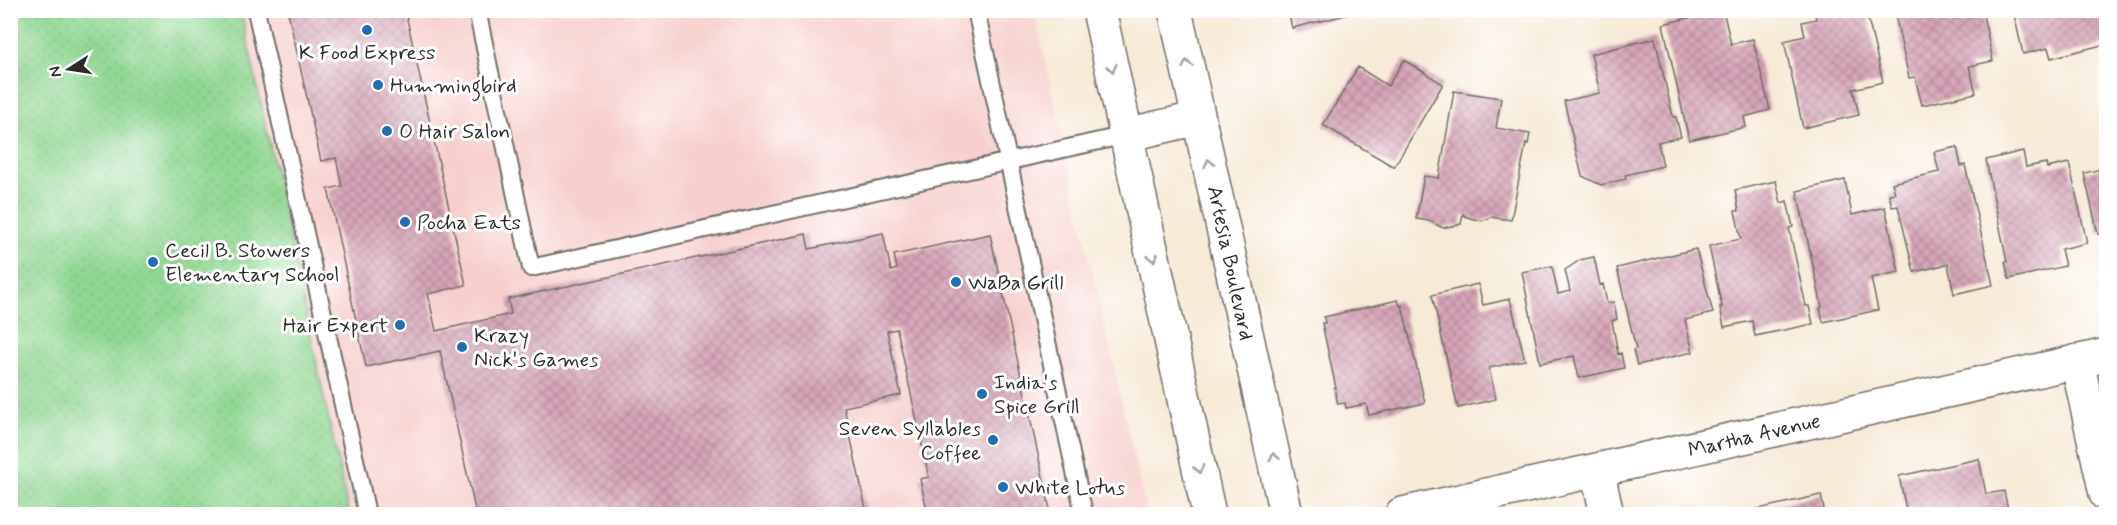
<svg xmlns="http://www.w3.org/2000/svg" width="2117" height="525" viewBox="0 0 2117 525" font-family="Mynerve,sans-serif">
  <style>
    .built { fill: #f7d0ce }
    .grass { fill: url(#grass-dots); stroke: #5d815e; stroke-width: 1.5 }
    .building { fill: url(#building-cross-hatch) }
    .lines { fill: none; stroke-linecap: round; stroke-linejoin: round }
    .service-casing { stroke: #726e67; stroke-width: 20 }
    .minor-casing { stroke: #726e67; stroke-width: 36 }
    .secondary-casing { stroke: #726e67; stroke-width: 36 }
    .service { stroke: #fff; stroke-width: 16 }
    .minor { stroke: #fff; stroke-width: 33 }
    .secondary { stroke: #fff; stroke-width: 33 }
    .oneway { stroke: #a0a0a0 }
    .poi-dot { fill: #1f6fb2; stroke: #fff; stroke-width: 2 }
    .labels { text-anchor: middle; stroke-width: 6; stroke-linejoin: round; paint-order: stroke }
    .poi-label { font-size: 21px; fill: #2b2b2b; stroke: #fff; text-anchor: start }
    .street-label { font-size: 21px; fill: #2b2b2b; stroke: #fff }
  </style>
  <defs>
    <pattern id="grass-dots" width="8" height="8" patternUnits="userSpaceOnUse" patternTransform="scale(1.5)"><rect width="8" height="8" fill="#8fd792"/><path d="M2 2h.1M6 6h.1" fill="none" stroke="#7cb97e" stroke-width="1.8" stroke-linecap="round"/></pattern>
    <pattern id="building-cross-hatch" width="8" height="8" patternUnits="userSpaceOnUse" patternTransform="scale(1.5)"><rect width="8" height="8" fill="#d8a5b9"/><path d="M0 0l8 8M0 8l8-8" fill="none" stroke="#af8797"/></pattern>
  </defs>
  <rect width="100%" height="100%" fill="#fff"/>
  <filter id="ink" filterUnits="userSpaceOnUse"><feTurbulence type="fractalNoise" baseFrequency=".0167" numOctaves="2"/><feDisplacementMap in="SourceGraphic" scale="12" xChannelSelector="R" yChannelSelector="G"/><feConvolveMatrix kernelMatrix="1 2 1 2 8 2 1 2 1" color-interpolation-filters="sRGB"/></filter>
  <filter id="wash" filterUnits="userSpaceOnUse"><feTurbulence type="fractalNoise" baseFrequency=".008" numOctaves="4" result="noise"/><feDisplacementMap in="SourceGraphic" scale="24" xChannelSelector="R" yChannelSelector="G"/><feGaussianBlur stdDeviation="1.35" result="paint"/><feColorMatrix in="noise" values="0 0 0 0 0 0 0 0 0 0 0 0 0 0 0 0 0 1.4 0 .05"/><feComposite in="paint" operator="in"/></filter>
  <g filter="url(#wash)">
    <rect width="100%" height="100%" fill="#f7ead7"/>
    <path class="built" d="M 10,11 L 1034,11 L 1147,514 L 11,514 Z"/>
    <path class="grass" d="M 10,11 L 241,11 L 349,514 L 11,514 Z"/>
    <g id="blocks">
      <path class="building" d="M 293,10 L 405,10 L 466,285 L 428,294 L 436,331 L 511,314 L 508,299 L 806,234 L 809,249 L 883,233 L 891,271 L 897,269 L 894,255 L 990,234 L 1051,514 L 928,514 L 920,479 L 929,477 L 897,329 L 887,331 L 901,395 L 844,407 L 867,514 L 476,514 L 440,351 L 366,367 L 328,189 L 342,186 L 336,158 L 321,161 L 288,12 Z
        M 1288,10 L 1359,10 L 1359,12 L 1292,28 Z
        M 1723,10 L 1731,44 L 1753,39 L 1770,110 L 1744,117 L 1746,127 L 1689,140 L 1663,24 Z
        M 1814,10 L 1866,10 L 1883,82 L 1853,89 L 1859,115 L 1803,128 L 1784,41 L 1805,36 L 1802,22 L 1816,19 Z
        M 1894,10 L 1982,10 L 1993,61 L 1969,66 L 1976,93 L 1922,105 L 1915,77 L 1909,78 Z
        M 2013,10 L 2099,10 L 2106,44 L 2051,58 L 2048,48 L 2023,54 Z
        M 1655,38 L 1673,117 L 1676,117 L 1681,137 L 1658,142 L 1663,166 L 1625,175 L 1626,179 L 1601,185 L 1582,176 L 1564,101 L 1600,93 L 1591,54 Z
        M 1404,60 L 1443,84 L 1394,167 L 1323,125 L 1358,67 L 1388,86 Z
        M 1454,91 L 1501,98 L 1496,128 L 1530,134 L 1528,144 L 1526,143 L 1511,220 L 1491,217 L 1482,221 L 1467,217 L 1463,214 L 1461,224 L 1443,228 L 1429,221 L 1416,219 L 1424,176 L 1439,178 Z
        M 1957,147 L 1961,166 L 1965,165 L 1993,285 L 1954,294 L 1948,264 L 1914,272 L 1898,206 L 1892,207 L 1889,194 L 1895,193 L 1892,183 L 1939,172 L 1934,152 Z
        M 2023,151 L 2026,167 L 2046,163 L 2047,168 L 2069,163 L 2087,243 L 2061,249 L 2065,266 L 2009,279 L 2005,262 L 2007,262 L 1986,160 Z
        M 2106,168 L 2106,232 L 2098,234 L 2084,173 Z
        M 1845,180 L 1852,215 L 1885,207 L 1899,272 L 1871,278 L 1878,310 L 1823,322 L 1820,308 L 1822,307 L 1797,191 Z
        M 1776,181 L 1781,203 L 1787,201 L 1793,227 L 1789,228 L 1806,306 L 1809,306 L 1813,324 L 1755,336 L 1752,321 L 1724,327 L 1720,307 L 1722,307 L 1709,246 L 1741,239 L 1735,211 L 1739,211 L 1735,190 Z
        M 1696,249 L 1713,313 L 1685,320 L 1693,352 L 1637,365 L 1633,350 L 1636,349 L 1617,268 Z
        M 1594,257 L 1600,285 L 1603,284 L 1607,303 L 1614,302 L 1617,319 L 1612,321 L 1618,354 L 1621,353 L 1624,368 L 1579,378 L 1574,356 L 1540,363 L 1522,272 L 1552,266 L 1558,294 L 1570,291 L 1565,270 L 1580,260 Z
        M 1478,284 L 1483,305 L 1510,299 L 1525,360 L 1489,368 L 1496,399 L 1458,408 L 1432,295 Z
        M 1398,300 L 1400,306 L 1402,305 L 1425,403 L 1369,415 L 1366,404 L 1346,408 L 1345,403 L 1338,404 L 1334,388 L 1336,388 L 1322,323 L 1325,323 L 1324,317 Z
        M 1979,459 L 1986,494 L 2004,491 L 2009,514 L 1907,514 L 1899,476 Z
        M 1821,495 L 1825,514 L 1736,514 Z"/>
    </g>
  </g>
  <g filter="url(#ink)">
    <use href="#blocks" fill-opacity="0" stroke="#726e67" stroke-width="1.5"/>
    <g class="lines">
      <g class="service-casing">
        <path id="service" d="M 256,10 L 367,514
          M 477,10 L 531,268 L 1126,135
          M 976,10 L 1084,514"/>
      </g>
      <g class="minor-casing">
        <path id="minor" d="M 2077,361 L 2106,494
          M 1597,470 L 1607,514
          M 1402,514 L 2106,355"/>
      </g>
      <g class="secondary-casing">
        <path id="secondary" d="M 1099,10 L 1209,514
          M 1175,10 L 1286,514
          M 1126,135 L 1199,118"/>
      </g>
      <use href="#service" class="service"/>
      <use href="#minor" class="minor"/>
      <use href="#secondary" class="secondary"/>
    </g>
    <defs><path id="oneway-chevron" d="M-2-3.5L2.5 0L-2 3.5" fill="none" stroke-width="1.6" stroke-linecap="round" stroke-linejoin="round" transform="scale(1.5)"/></defs>
    <g class="oneway">
      <use href="#oneway-chevron" transform="translate(1187 64) rotate(-102)"/>
      <use href="#oneway-chevron" transform="translate(1112 68) rotate(78)"/>
      <use href="#oneway-chevron" transform="translate(1209 163) rotate(-103)"/>
      <use href="#oneway-chevron" transform="translate(1153 258) rotate(78)"/>
      <use href="#oneway-chevron" transform="translate(1274 457) rotate(-102)"/>
      <use href="#oneway-chevron" transform="translate(1199 469) rotate(77)"/>
    </g>
  </g>
  <g class="poi-dot">
    <circle cx="367" cy="30" r="6"/>
    <circle cx="378" cy="85" r="6"/>
    <circle cx="387" cy="131" r="6"/>
    <circle cx="405" cy="222" r="6"/>
    <circle cx="153" cy="262" r="6"/>
    <circle cx="956" cy="282" r="6"/>
    <circle cx="400" cy="325" r="6"/>
    <circle cx="462" cy="347" r="6"/>
    <circle cx="982" cy="394" r="6"/>
    <circle cx="993" cy="440" r="6"/>
    <circle cx="1003" cy="487" r="6"/>
  </g>
  <g class="labels">
    <g class="poi-label">
      <text x="367" y="59" text-anchor="middle">K Food Express</text>
      <text x="390" y="92">Hummingbird</text>
      <text x="399" y="138">O Hair Salon</text>
      <text x="417" y="229">Pocha Eats</text>
      <text x="165" y="257">Cecil B. Stowers<tspan x="165" dy="24">Elementary School</tspan></text>
      <text x="968" y="289">WaBa Grill</text>
      <text x="388" y="332" text-anchor="end">Hair Expert</text>
      <text x="474" y="342">Krazy<tspan x="474" dy="24">Nick's Games</tspan></text>
      <text x="994" y="389">India's<tspan x="994" dy="24">Spice Grill</tspan></text>
      <text x="981" y="435" text-anchor="end">Seven Syllables<tspan x="981" dy="24">Coffee</tspan></text>
      <text x="1015" y="494">White Lotus</text>
    </g>
    <g class="street-label">
      <text transform="translate(1231 263) rotate(78)" y="7">Artesia Boulevard</text>
      <text transform="translate(1754 435) rotate(-13)" y="7">Martha Avenue</text>
    </g>
  </g>
  <rect width="2117" height="525" fill="none" stroke="#fff" stroke-width="36"/>
  <g transform="translate(69 69) rotate(258)" stroke="#ffffff" stroke-width="4.5" paint-order="stroke">
  <path d="M0-4.5L10 22L0 15L-10 22Z" fill="#2b2b2b"/>
  <text y="-9" font-size="16" font-weight="bold" text-anchor="middle" fill="#2b2b2b">N</text>
  </g>
</svg>
